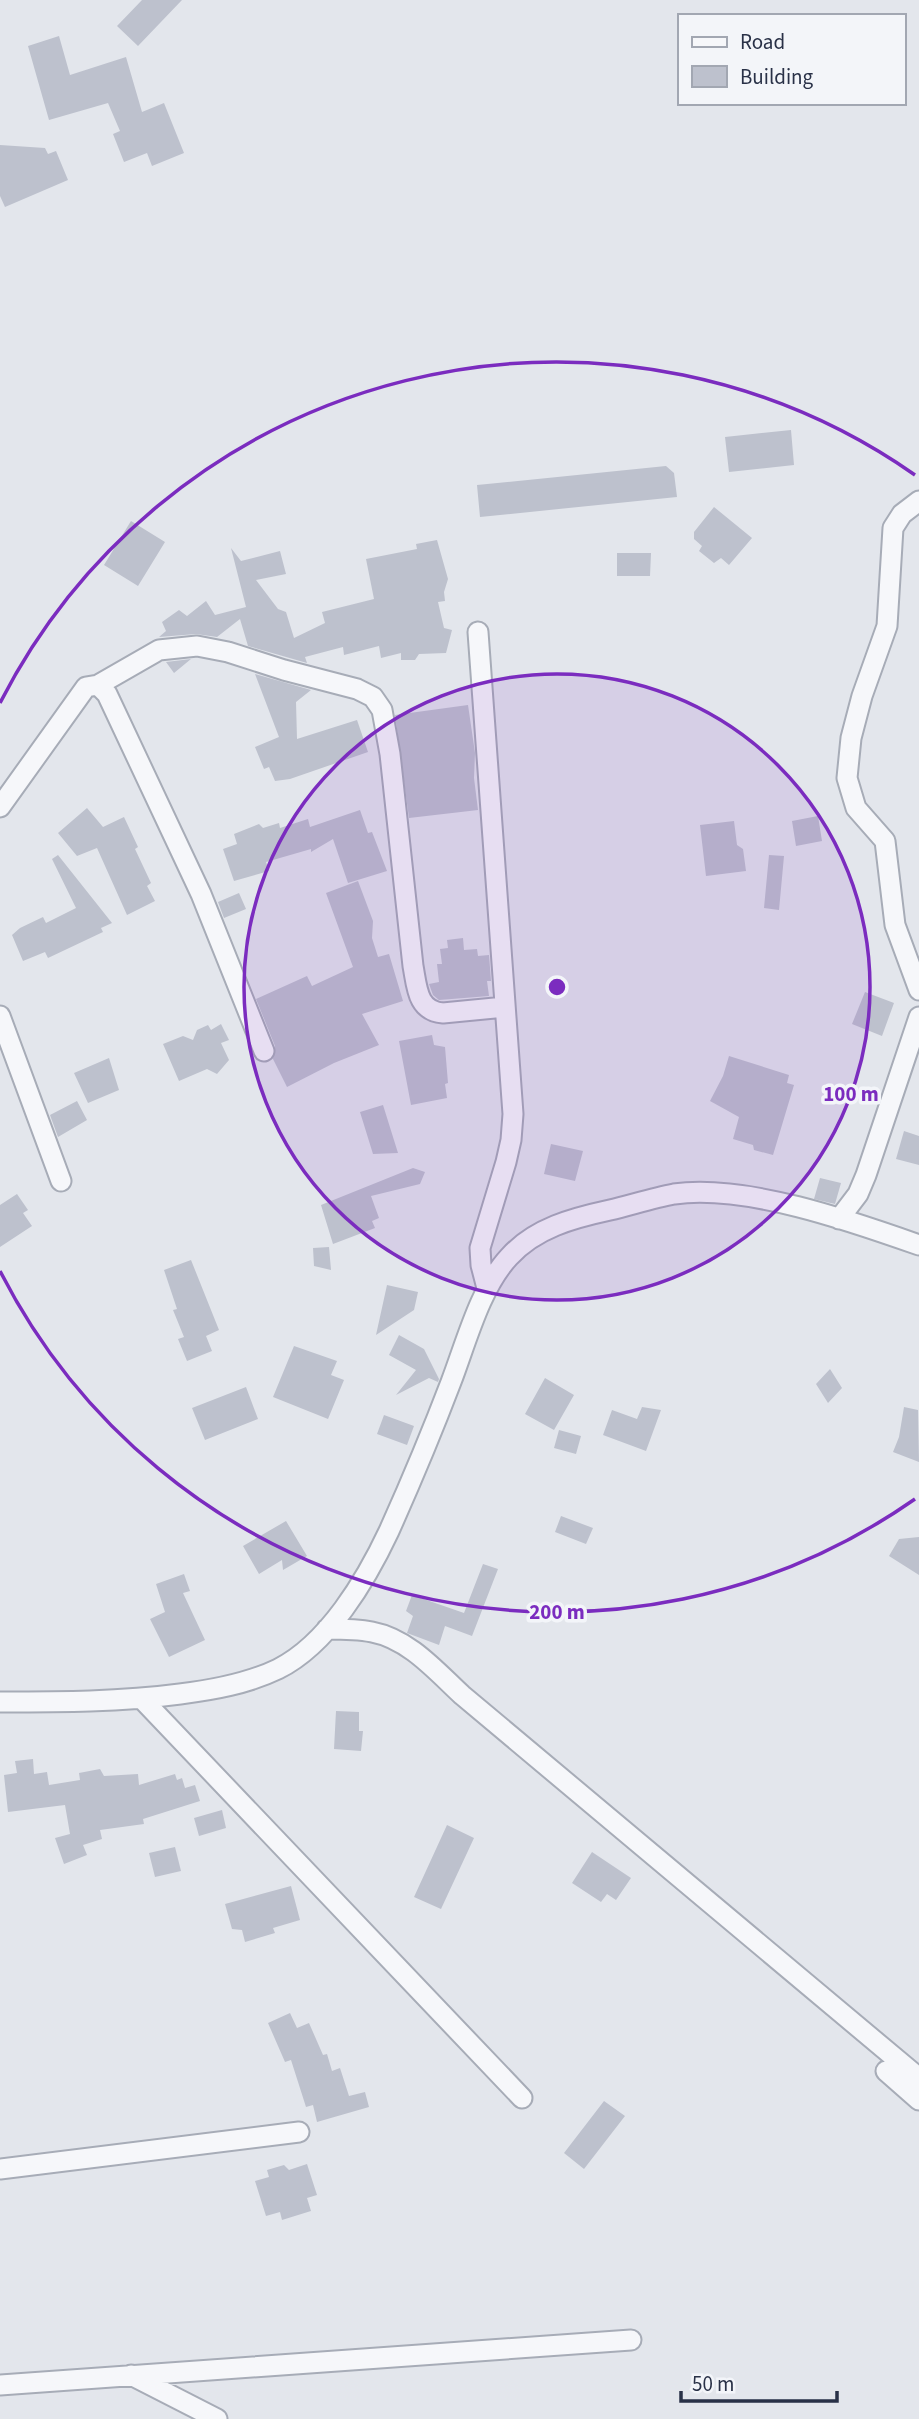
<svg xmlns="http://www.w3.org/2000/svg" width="919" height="2419" viewBox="0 0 919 2419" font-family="'Source Sans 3',sans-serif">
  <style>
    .building { fill: #bdc1cd }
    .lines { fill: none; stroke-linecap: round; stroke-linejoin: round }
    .street-casing { stroke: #a7acb7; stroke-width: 23 }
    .street { stroke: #f6f7fa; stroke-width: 19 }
    .ring { fill: none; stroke: #7b2cbf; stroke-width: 3.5 }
    .centre { fill: #7b2cbf; stroke: #f3f5f9; stroke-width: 3.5 }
    .ring-label { font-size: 21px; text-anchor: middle; font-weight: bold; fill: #7b2cbf; stroke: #f3f5f9; stroke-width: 7; stroke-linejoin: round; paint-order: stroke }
  </style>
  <rect width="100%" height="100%" fill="#e3e6ec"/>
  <path class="building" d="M 142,0 L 182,0 L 138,46 L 117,26 Z
    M 59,36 L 70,75 L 126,57 L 142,112 L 164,103 L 184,153 L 152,166 L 147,153 L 124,162 L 113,134 L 120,131 L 108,103 L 49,120 L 28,46 Z
    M 0,145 L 45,148 L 48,154 L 56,151 L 68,180 L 5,207 L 0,196 Z
    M 791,430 L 794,465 L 729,472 L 725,437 Z
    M 666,466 L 674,473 L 677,497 L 480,517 L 477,485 Z
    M 714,507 L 752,538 L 729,565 L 721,558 L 714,563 L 699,551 L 702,546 L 694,539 L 694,532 Z
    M 131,521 L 165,542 L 138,586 L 104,565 Z
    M 437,540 L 448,579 L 444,592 L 445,601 L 438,602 L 444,628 L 452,630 L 446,653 L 419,654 L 415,660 L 401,660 L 401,653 L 381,658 L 379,646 L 344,655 L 343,647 L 305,657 L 307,663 L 248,646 L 240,619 L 217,637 L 196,634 L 159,637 L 166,631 L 162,622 L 179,610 L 187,616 L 206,601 L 215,615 L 246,607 L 231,548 L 241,561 L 280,551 L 286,574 L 256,580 L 278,609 L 286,612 L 294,638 L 325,623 L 322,612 L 374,599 L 366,559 L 417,549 L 416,544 Z
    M 617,553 L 651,553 L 650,576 L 617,576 Z
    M 191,659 L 174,673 L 166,662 Z
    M 255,674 L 311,690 L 296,702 L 297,739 L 357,720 L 368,752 L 290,779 L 275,781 L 269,767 L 264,769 L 255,747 L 279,737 Z
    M 468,705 L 475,753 L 474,778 L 478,810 L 409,818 L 395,715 Z
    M 87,808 L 103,827 L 124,817 L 138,847 L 135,849 L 151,883 L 147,886 L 155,901 L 127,915 L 97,848 L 77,856 L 58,833 Z
    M 360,810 L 368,833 L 372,832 L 387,871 L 348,883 L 333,839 L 311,852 L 311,849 L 266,862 L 269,871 L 234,881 L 223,849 L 237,844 L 234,834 L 259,824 L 263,828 L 279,823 L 280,828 L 308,819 L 310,827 Z
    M 818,816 L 822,841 L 796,846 L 792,821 Z
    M 734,821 L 737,845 L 743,849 L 746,871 L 706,876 L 700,825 Z
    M 58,855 L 112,923 L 101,928 L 103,932 L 48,958 L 45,952 L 23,961 L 12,935 L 20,928 L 43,917 L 46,923 L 76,908 L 52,859 Z
    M 769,855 L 784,856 L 779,910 L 764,908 Z
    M 358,881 L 373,921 L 372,938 L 378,957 L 389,954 L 403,1001 L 362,1014 L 379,1045 L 334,1063 L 287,1087 L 273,1059 L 275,1046 L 256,999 L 307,976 L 312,986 L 353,967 L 326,893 Z
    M 239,893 L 246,909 L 224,918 L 218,902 Z
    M 463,938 L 464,950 L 477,949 L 478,956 L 489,955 L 491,981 L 487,981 L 489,996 L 439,1000 L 433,995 L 429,984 L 439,982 L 437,964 L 442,964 L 440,949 L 448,948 L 447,940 Z
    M 865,992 L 894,1003 L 882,1036 L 852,1024 Z
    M 221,1024 L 229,1040 L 221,1043 L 229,1060 L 217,1074 L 207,1069 L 179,1081 L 163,1044 L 183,1036 L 193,1040 L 197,1030 L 208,1025 L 211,1030 Z
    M 432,1035 L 434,1045 L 445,1047 L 448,1083 L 445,1084 L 447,1098 L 411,1105 L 399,1041 Z
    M 729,1056 L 789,1075 L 787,1083 L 794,1085 L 773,1155 L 754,1150 L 753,1145 L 733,1139 L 739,1117 L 710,1101 L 723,1076 Z
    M 109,1058 L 119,1090 L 88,1103 L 74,1073 Z
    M 77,1101 L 87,1120 L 58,1137 L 50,1115 Z
    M 383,1105 L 398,1153 L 373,1154 L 360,1112 Z
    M 904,1131 L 919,1136 L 919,1165 L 896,1159 Z
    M 551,1144 L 583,1151 L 575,1181 L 544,1174 Z
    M 413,1168 L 425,1172 L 420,1184 L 371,1196 L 379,1218 L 372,1221 L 375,1228 L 333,1244 L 321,1205 Z
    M 820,1178 L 841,1183 L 835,1204 L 814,1199 Z
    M 17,1194 L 28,1210 L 23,1213 L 32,1226 L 0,1247 L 0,1205 Z
    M 329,1247 L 331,1270 L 314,1266 L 313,1248 Z
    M 191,1260 L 219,1330 L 206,1336 L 212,1351 L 187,1361 L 178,1339 L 184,1337 L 173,1310 L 177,1309 L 164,1270 Z
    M 387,1285 L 418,1292 L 414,1310 L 376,1335 Z
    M 399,1335 L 424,1349 L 439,1379 L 438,1382 L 429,1378 L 396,1395 L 416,1370 L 389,1355 Z
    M 294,1346 L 337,1361 L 331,1375 L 344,1380 L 328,1419 L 273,1397 Z
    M 830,1369 L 842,1388 L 828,1403 L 816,1384 Z
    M 545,1378 L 574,1395 L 554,1430 L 525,1414 Z
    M 246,1387 L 258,1419 L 205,1440 L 192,1408 Z
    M 642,1407 L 661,1410 L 646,1451 L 603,1435 L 612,1410 L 637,1419 Z
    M 904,1407 L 918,1410 L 919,1462 L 893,1452 L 899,1437 Z
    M 384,1415 L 414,1426 L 407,1445 L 377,1434 Z
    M 559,1430 L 581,1436 L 576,1454 L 554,1448 Z
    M 561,1516 L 593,1528 L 586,1544 L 555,1532 Z
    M 286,1521 L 307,1556 L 283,1570 L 282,1560 L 259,1574 L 243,1546 Z
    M 919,1537 L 919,1575 L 889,1556 L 899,1539 Z
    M 483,1564 L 498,1569 L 472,1636 L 445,1626 L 439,1645 L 407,1633 L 413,1616 L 406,1611 L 412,1595 L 464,1613 Z
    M 184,1574 L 190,1591 L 183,1593 L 205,1640 L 169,1657 L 150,1619 L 165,1612 L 156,1584 Z
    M 336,1711 L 359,1712 L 359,1731 L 363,1731 L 361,1751 L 334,1749 Z
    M 33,1759 L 34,1774 L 47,1772 L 49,1785 L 80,1780 L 79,1773 L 100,1769 L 104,1776 L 138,1774 L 139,1785 L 175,1774 L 177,1780 L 182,1778 L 185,1788 L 195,1785 L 200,1801 L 143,1819 L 144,1824 L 100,1830 L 102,1839 L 83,1845 L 87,1855 L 64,1864 L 55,1838 L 70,1834 L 65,1805 L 8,1812 L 4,1775 L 17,1773 L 15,1761 Z
    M 222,1810 L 226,1828 L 199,1836 L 194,1818 Z
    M 447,1825 L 474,1838 L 441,1909 L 414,1897 Z
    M 175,1847 L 181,1871 L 155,1877 L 149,1853 Z
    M 592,1852 L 631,1878 L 616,1900 L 607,1894 L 601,1902 L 572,1883 Z
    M 291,1886 L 300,1920 L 273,1928 L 275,1933 L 245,1942 L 242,1930 L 232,1929 L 225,1904 Z
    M 290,2013 L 297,2028 L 309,2023 L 323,2055 L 327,2054 L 332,2071 L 340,2068 L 349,2096 L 365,2092 L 369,2107 L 317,2122 L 313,2105 L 306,2107 L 291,2060 L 285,2062 L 268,2023 Z
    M 604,2101 L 625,2116 L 584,2169 L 564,2153 Z
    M 307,2164 L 317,2195 L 307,2198 L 311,2211 L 282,2220 L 280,2212 L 266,2216 L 255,2181 L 269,2177 L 267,2170 L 284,2165 L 289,2170 Z"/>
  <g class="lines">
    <g class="street-casing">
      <path id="street" d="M 919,501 L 902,514 L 893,528 L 887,626 L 862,696 L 851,738 L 847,778 L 856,808 L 885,841 L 895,925 L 919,990
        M 478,632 L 513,1114 L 511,1140 L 506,1162 L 480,1248 L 481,1265 L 487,1288
        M 98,685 L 159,650 L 197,646 L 228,652 L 284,670 L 357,689 L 373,697 L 382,710 L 390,754 L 413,966 C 417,987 417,1011 443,1013 L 505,1007
        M 0,807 L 86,687 L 98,685 L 107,694 L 201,894 L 264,1051
        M 0,1016 L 61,1181
        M 839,1219 L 858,1194 L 866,1175 L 919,1017
        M 327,1629 C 342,1629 357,1629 372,1632 C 409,1639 436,1671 462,1695 L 919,2078
        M 142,1699 L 522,2098
        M 0,1702 C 60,1702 120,1702 180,1694 C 213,1690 247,1684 278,1669 C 328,1644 366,1580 389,1531 C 411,1482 432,1432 451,1382 C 466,1343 480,1288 509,1257 C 535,1228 573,1218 610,1210 C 631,1205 653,1198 674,1194 C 746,1184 851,1221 919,1245
        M 886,2071 L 919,2100
        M 0,2169 L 299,2132
        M 131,2375 L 217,2419
        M 0,2385 L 631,2340"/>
    </g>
    <use href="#street" class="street"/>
  </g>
  <circle cx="557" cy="987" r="313" fill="#7b2cbf" fill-opacity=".12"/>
  <g class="ring">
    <circle cx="557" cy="987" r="313"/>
    <path d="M915 1499A625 625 0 0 1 0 1271M0 703A625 625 0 0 1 915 475"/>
  </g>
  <circle cx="557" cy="987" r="10" class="centre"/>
  <g class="ring-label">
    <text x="851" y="1101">100 m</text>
    <text x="557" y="1619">200 m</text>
  </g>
  <rect x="678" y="14" width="228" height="91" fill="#f3f5f9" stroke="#a2a7b2" stroke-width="2"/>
  <rect x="692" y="37" width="35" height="10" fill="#f6f7fa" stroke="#a2a7b2" stroke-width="2"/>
  <text x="740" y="49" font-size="21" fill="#293147">Road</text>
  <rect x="692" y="66" width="35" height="21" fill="#bdc1cd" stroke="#a2a7b2" stroke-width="2"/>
  <text x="740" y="84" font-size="21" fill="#293147">Building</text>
  <path d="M681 2391v10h156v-10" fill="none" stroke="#293147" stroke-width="3.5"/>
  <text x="692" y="2391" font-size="21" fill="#293147" stroke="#f3f5f9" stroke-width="5" paint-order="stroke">50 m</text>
</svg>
